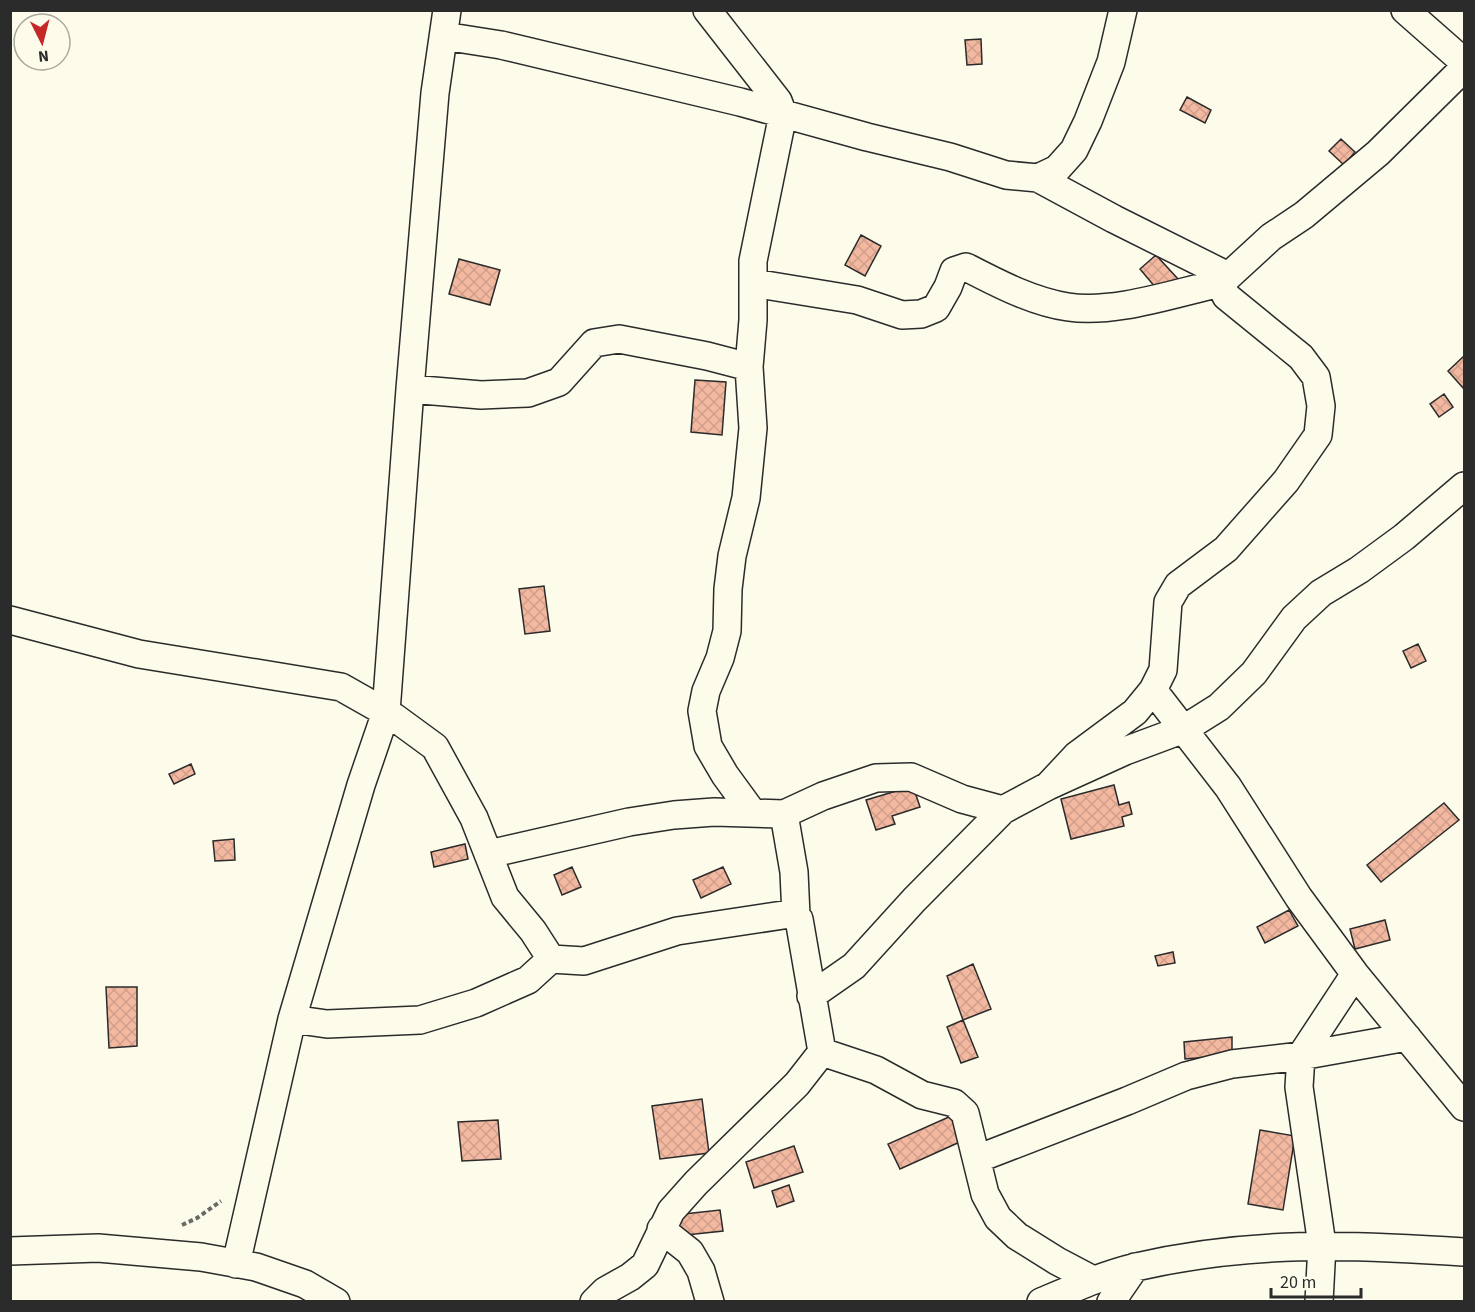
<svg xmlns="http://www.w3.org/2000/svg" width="1475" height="1312" viewBox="0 0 1475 1312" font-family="'Source Sans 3',sans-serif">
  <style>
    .building { fill: url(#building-cross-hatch); stroke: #2b2b2b; stroke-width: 1.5 }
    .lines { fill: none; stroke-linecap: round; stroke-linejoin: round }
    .minor-casing { stroke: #2b2b2b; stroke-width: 30 }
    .path { stroke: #6a6964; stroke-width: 4; stroke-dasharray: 4.5 3; stroke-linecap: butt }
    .minor { stroke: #fdfbea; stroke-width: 27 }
  </style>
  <defs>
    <pattern id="building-cross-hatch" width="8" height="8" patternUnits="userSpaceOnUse" patternTransform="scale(1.5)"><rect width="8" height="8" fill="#f2b8a0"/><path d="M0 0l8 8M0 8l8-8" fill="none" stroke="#d09e8a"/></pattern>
  </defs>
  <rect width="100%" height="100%" fill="#fdfbea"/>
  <path class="building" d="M 981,39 L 982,64 L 967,65 L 965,40 Z
    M 1187,97 L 1211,110 L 1205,123 L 1180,110 Z
    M 1341,139 L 1355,152 L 1344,165 L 1329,151 Z
    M 861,235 L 881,246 L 865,276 L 845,265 Z
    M 1156,255 L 1178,279 L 1161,294 L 1140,269 Z
    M 459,259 L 500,270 L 490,305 L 449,294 Z
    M 1464,356 L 1464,389 L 1448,371 Z
    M 695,380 L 726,382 L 722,435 L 691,432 Z
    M 1444,394 L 1453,407 L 1439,417 L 1430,404 Z
    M 544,586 L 550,631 L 525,634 L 519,589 Z
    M 1418,644 L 1426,661 L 1411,668 L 1403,651 Z
    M 191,764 L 195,774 L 174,784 L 169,774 Z
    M 1114,785 L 1119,805 L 1129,802 L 1132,814 L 1122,817 L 1124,826 L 1071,839 L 1061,799 Z
    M 913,786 L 920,807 L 892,816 L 895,824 L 876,830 L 866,800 Z
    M 1444,803 L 1459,820 L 1381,882 L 1367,865 Z
    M 234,839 L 235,860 L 215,861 L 213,841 Z
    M 465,844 L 468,859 L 434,867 L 431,852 Z
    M 572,867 L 581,887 L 562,895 L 554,875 Z
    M 723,867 L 731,884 L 701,898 L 693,880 Z
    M 1289,910 L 1298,926 L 1265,943 L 1257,927 Z
    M 1385,920 L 1390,940 L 1355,949 L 1350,929 Z
    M 1173,952 L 1175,963 L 1158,966 L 1155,956 Z
    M 973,964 L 991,1009 L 963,1020 L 947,976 Z
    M 106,987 L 137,987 L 137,1046 L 109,1048 Z
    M 963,1020 L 978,1057 L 961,1063 L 947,1027 Z
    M 1232,1037 L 1232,1055 L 1185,1059 L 1184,1042 Z
    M 702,1099 L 709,1153 L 660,1159 L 652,1106 Z
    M 951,1116 L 962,1141 L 900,1169 L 888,1144 Z
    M 498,1120 L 501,1159 L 462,1161 L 458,1122 Z
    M 1260,1130 L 1295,1136 L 1283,1210 L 1248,1204 Z
    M 794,1146 L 803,1172 L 754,1188 L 746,1162 Z
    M 789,1185 L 794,1201 L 777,1207 L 772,1191 Z
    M 720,1210 L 723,1231 L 677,1236 L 675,1215 Z"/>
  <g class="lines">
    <g class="minor-casing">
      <path id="minor" d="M 707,10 L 778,101 L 783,114 L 753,261 L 753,320 L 749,367 L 753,428 L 746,498 L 732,556 L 728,589 L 727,631 L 720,658 L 706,691 L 702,711 L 708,746 L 725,775 L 752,812
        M 1405,10 L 1464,62
        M 444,36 L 501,45 L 740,102 L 867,137 L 950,157 L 1006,175 L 1038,178 L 1057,169 L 1074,150 L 1088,121 L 1111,62 L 1123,10
        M 1038,178 L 1114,219 L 1228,276
        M 753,283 L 857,300 L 902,315 L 921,314 L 936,308 L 948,287 L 954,271 L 966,267 C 997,283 1033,302 1068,307 C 1116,314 1174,293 1221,283
        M 410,389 L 481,395 L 528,393 L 559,382 L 594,343 L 619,339 L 707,356 L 749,367
        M 10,620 L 139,654 L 341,687 L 394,717 L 435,747 L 474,818 L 505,897 L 533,931 L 551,959 L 584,961 L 677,931 L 790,914 L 796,916 L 799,919 L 822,1052 L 876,1070 L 922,1095 L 954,1103 L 965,1113 L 985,1194 L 998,1218 L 1017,1236 L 1057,1261 L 1093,1280
        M 1153,690 L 1228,787 L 1299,898 L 1355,974 L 1464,1107
        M 1048,786 L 1077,755 L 1135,712 L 1153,690 L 1163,670 L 1168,602 L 1178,585 L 1226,549 L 1286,481 L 1318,435 L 1321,406 L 1316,377 L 1301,357 L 1226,296 L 1221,283 L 1271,237 L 1304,215 L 1378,153 L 1464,68
        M 784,814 L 794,872 L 796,916
        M 489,854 L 629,822 L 674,815 L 714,812 L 784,814 L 823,796 L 876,778 L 911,777 L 962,799 L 1003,810
        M 811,996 L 854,966 L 914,900 L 1003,810 L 1048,786 L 1125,751 L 1184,729 L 1219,707 L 1254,673 L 1294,618 L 1321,593 L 1359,570 L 1404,537 L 1464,486
        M 292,1019 L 327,1024 L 420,1020 L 476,1003 L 528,980 L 551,959
        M 977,1159 L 1127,1101 L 1186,1076 L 1232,1064 L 1301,1056 L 1407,1037
        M 661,1229 L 690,1252 L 701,1271 L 710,1302
        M 10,1251 L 98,1248 L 201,1257 L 256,1267 L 305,1284 L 336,1302
        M 236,1264 L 292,1019 L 361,785 L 386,712 L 410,389 L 435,93 L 447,10
        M 594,1302 L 605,1291 L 630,1277 L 645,1265 L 671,1211 L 696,1183 L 797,1084 L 822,1052
        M 1041,1302 C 1072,1289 1103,1275 1136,1267 C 1247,1241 1351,1244 1464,1252
        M 1111,1302 L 1135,1267
        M 1319,1302 L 1322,1245 L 1299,1087 L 1301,1056 L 1355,974"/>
    </g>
    <path class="path" d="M 182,1225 L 197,1218 L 221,1201"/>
    <use href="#minor" class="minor"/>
  </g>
  <rect width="1475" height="1312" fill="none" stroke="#2b2b2b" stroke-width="24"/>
  <g transform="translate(42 42) rotate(174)"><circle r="28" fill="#fdfbea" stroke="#a9a89e" stroke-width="1.5"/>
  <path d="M0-4.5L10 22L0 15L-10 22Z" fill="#c62828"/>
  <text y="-9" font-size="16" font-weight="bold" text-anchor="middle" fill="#2b2b2b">N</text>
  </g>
  <path d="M1271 1288v9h90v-9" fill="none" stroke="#2b2b2b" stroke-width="3"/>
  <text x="1280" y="1288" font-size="18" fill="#2b2b2b" stroke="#fdfbea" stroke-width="4.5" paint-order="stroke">20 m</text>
</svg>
